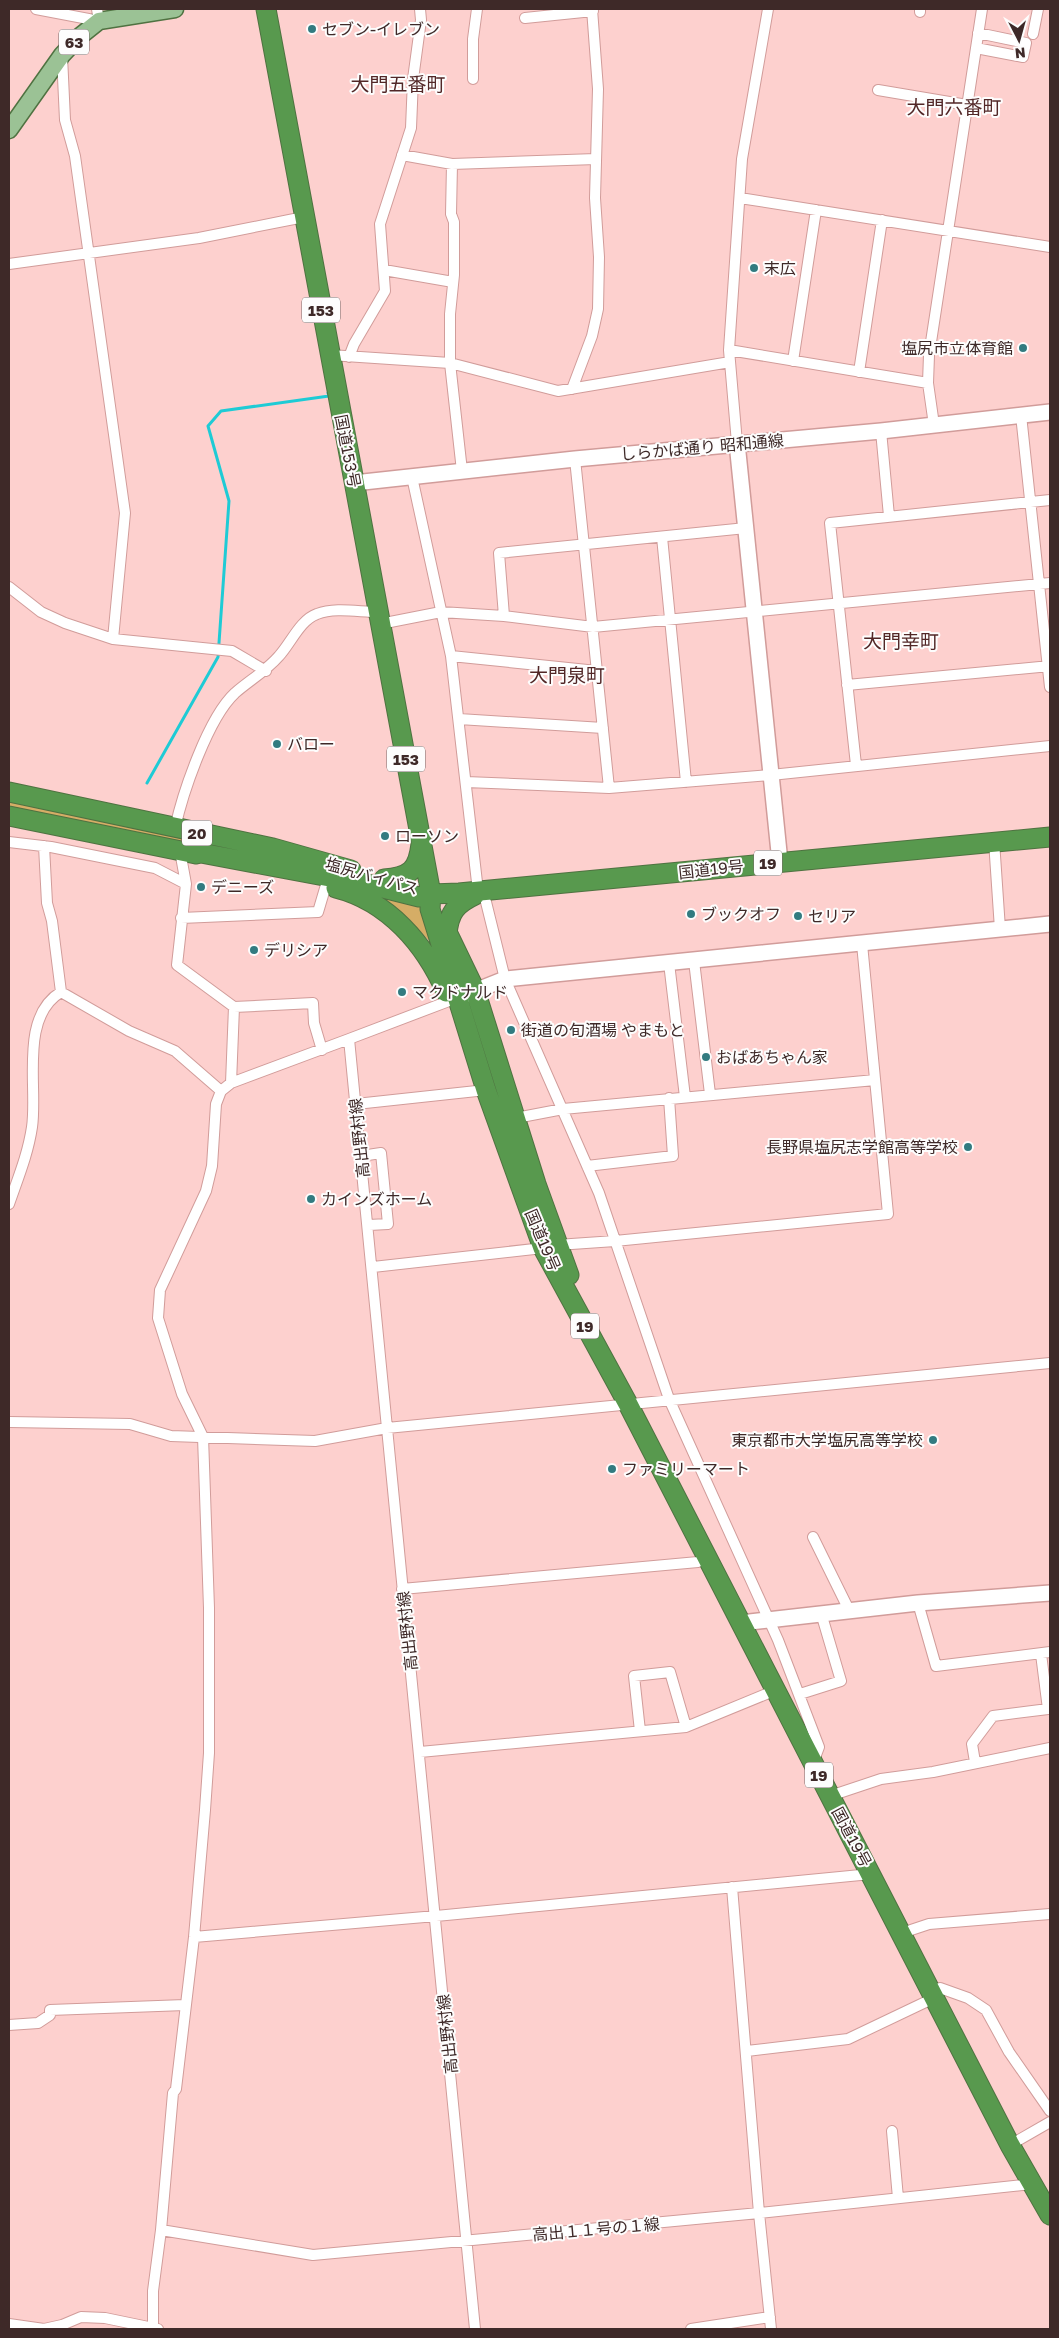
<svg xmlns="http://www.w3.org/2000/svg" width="1059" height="2338" font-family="'Golos Text','Noto Sans JP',sans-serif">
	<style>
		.green { fill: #d5ad66 }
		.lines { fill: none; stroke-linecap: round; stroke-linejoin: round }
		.stream { stroke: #1ecbd5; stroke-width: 3 }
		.street-casing { stroke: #d19c9a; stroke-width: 12 }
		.secondary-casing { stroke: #d19c9a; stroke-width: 18 }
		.primary-casing { stroke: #4f7241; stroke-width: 19 }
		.highway-casing { stroke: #4f7241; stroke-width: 21 }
		.street { stroke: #fff; stroke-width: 10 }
		.secondary { stroke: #fff; stroke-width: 15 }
		.primary { stroke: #9bc295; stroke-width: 16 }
		.highway { stroke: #58994e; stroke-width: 19 }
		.poi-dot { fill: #327b80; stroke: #fdfdfd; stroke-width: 2 }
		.labels { text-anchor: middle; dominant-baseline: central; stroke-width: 4; stroke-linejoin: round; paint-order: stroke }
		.shield { fill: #fdfdfd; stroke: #776968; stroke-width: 1 }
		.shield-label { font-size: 15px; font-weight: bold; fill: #3e2928 }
		.poi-label { font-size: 16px; fill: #3e2928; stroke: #fdfdfd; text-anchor: start }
		.street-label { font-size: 16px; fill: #3e2928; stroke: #fdfdfd }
		.quarter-label { font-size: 19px; fill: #522727; stroke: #fdfdfd }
	</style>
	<rect width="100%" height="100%" fill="#fdd0ce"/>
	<path class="green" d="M9 798 268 852 260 857 9 809Z
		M367 890 421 905 432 944 408 918Z"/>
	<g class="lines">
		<path class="stream" d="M147 783 218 657 229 501 208 426 221 411 329 396 328 393"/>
		<defs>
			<path id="street" d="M36 9 99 21 97 9
				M920 12V9
				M525 18 593 11
				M1033 34 1038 9
				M976 48 1023 57 1026 43 978 33
				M62 56 65 120 75 156 125 513 113 639
				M473 79V39L477 9
				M878 90 967 105
				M402 155 452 164 596 159
				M452 164 451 214 454 222V275L450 314V363L462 471
				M740 198 1050 247
				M9 264 199 238 304 217
				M384 270 453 282
				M729 350 928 383
				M330 355 450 363 558 391 730 362
				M349 357 354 344 385 291 380 224 411 128 413 79 421 20 420 9
				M793 361 816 210
				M859 372 882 220
				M572 389 592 336 598 309 599 257 595 198 598 89 592 9
				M1021 415 1050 687
				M934 425 928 383 929 355 982 9
				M881 431 889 516
				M737 443 729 350 742 159 768 9
				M575 459 609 788 771 775 1050 746
				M412 477 451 656 478 891
				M662 537 686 782
				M9 587 41 612 65 623 113 639 232 651 266 671
				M504 616 499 553 746 528
				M380 624 441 612 504 616 593 627 1050 583
				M451 656 597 671
				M847 685 1050 666
				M459 719 603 728
				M856 765 830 523 1050 500
				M466 782 609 788
				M175 828C183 792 208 718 235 693 250 680 266 671 279 656 291 643 300 620 317 614 335 607 359 612 378 612
				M994 841 1000 929
				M9 842 51 847 155 868 186 884
				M44 846 47 903 52 921 61 992 129 1031 175 1051 221 1091
				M180 851 186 884 177 965 234 1007 313 1003 314 1023 322 1050
				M486 902 505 979 599 1193 669 1399 778 1640 819 1747 816 1755 811 1759
				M181 918 318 912 326 885
				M694 961 710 1094
				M669 963 685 1097
				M449 1001 349 1039 475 2329
				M231 1083 234 1007
				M356 1104 486 1090
				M516 1118 563 1109 875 1080
				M361 1156 381 1153 388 1224 369 1225
				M587 1166 673 1156 669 1098
				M9 1204C18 1178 28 1154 32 1127 38 1087 19 1017 61 992
				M557 1245 615 1241 888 1214 862 944
				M373 1267 543 1248
				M9 1422 130 1424 171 1436 315 1441 387 1428 1050 1363
				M813 1537 849 1610
				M402 1589 698 1562 707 1558
				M918 1603 936 1666 1050 1652
				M800 1694 841 1681 821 1613
				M640 1731 634 1676 670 1672 686 1727
				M420 1752 686 1727 776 1690
				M975 1762 972 1744 993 1716 1048 1709 1041 1654
				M830 1796 881 1779 933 1772 1050 1748
				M732 1887 759 2213 771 2329
				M902 1933 929 1924 1050 1914
				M194 1937 436 1916 871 1874
				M931 1991 940 1988 968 1998 986 2010 1009 2052 1050 2111
				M9 2025 38 2023 50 2015V2010L185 2005
				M747 2051 848 2039 934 1998
				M892 2131 898 2198
				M1010 2145 1050 2122
				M161 2230 313 2255 759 2213 1032 2184
				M9 2324 44 2329 62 2325 81 2317 105 2318 158 2329
				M153 2329V2291L161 2230 173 2093 176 2089 194 1937 205 1810 209 1753V1608L203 1437 182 1394 158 1318 160 1290 206 1191 212 1166 216 1104 221 1091 231 1083 349 1039
				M691 2329 770 2317"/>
			<path id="secondary" d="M737 443 780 862
				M354 483 575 459 881 431 1050 412
				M465 995 505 979 1050 924
				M741 1623 918 1603 1050 1593"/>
			<path id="primary" d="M9 130 62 55 79 37 99 21 175 9"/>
			<path id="highway" d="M266 9 431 894 430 909 486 1090 543 1248 628 1404 1010 2145 1050 2215
				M9 792 273 848 351 870
				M9 816 196 854 201 853 367 884 419 897 431 894 459 893 1050 837
				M384 879C410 877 418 870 421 844
				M336 888C388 901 425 944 446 992
				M447 934C449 912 456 904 475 895
				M449 936 475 990 536 1184 569 1275"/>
		</defs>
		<use href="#street" class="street-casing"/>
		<use href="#secondary" class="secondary-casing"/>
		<use href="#primary" class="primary-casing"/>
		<use href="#highway" class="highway-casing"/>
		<use href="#street" class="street"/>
		<use href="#secondary" class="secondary"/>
		<use href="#primary" class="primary"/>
		<use href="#highway" class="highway"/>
	</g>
	<g class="poi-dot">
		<circle cx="312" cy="29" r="5"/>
		<circle cx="754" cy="268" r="5"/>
		<circle cx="1023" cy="348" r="5"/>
		<circle cx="277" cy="744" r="5"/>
		<circle cx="385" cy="836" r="5"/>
		<circle cx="201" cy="887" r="5"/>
		<circle cx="691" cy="914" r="5"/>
		<circle cx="798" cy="916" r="5"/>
		<circle cx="254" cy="950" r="5"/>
		<circle cx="402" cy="992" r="5"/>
		<circle cx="511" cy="1030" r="5"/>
		<circle cx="706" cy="1057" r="5"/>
		<circle cx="968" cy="1147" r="5"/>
		<circle cx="311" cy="1199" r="5"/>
		<circle cx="933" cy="1440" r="5"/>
		<circle cx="612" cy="1469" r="5"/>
	</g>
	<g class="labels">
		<g class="shield">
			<rect x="59" y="29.5" width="30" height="25" rx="4"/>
			<rect x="302" y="297.5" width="38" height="25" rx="4"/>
			<rect x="387" y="746.5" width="38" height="25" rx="4"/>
			<rect x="182" y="820.5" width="30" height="25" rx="4"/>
			<rect x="754" y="850.5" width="28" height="25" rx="4"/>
			<rect x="571" y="1313.5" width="28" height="25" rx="4"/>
			<rect x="805" y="1762.5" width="28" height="25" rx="4"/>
		</g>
		<g class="shield-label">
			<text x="74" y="42">63</text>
			<text x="321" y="310">153</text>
			<text x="406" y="759">153</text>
			<text x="197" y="833">20</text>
			<text x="768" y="863">19</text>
			<text x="585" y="1326">19</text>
			<text x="819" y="1775">19</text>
		</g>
		<g class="poi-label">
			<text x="322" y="29">セブン-イレブン</text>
			<text x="764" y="268">末広</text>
			<text x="1013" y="348" text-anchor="end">塩尻市立体育館</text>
			<text x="287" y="744">バロー</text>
			<text x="395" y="836">ローソン</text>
			<text x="211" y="887">デニーズ</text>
			<text x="701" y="914">ブックオフ</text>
			<text x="808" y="916">セリア</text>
			<text x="264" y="950">デリシア</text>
			<text x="412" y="992">マクドナルド</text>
			<text x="521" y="1030">街道の旬酒場 やまもと</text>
			<text x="716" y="1057">おばあちゃん家</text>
			<text x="958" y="1147" text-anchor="end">長野県塩尻志学館高等学校</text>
			<text x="321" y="1199">カインズホーム</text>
			<text x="923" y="1440" text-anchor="end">東京都市大学塩尻高等学校</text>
			<text x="622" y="1469">ファミリーマート</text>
		</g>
		<g class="street-label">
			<text transform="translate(702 447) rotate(-5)">しらかば通り 昭和通線</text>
			<text transform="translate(348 451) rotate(79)">国道153号</text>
			<text transform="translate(711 869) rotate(-6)">国道19号</text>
			<text transform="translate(372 876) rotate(16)">塩尻バイパス</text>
			<text transform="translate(359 1138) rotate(-96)">高出野村線</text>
			<text transform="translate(543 1240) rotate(67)">国道19号</text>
			<text transform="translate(407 1631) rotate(-96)">高出野村線</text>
			<text transform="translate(852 1837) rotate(62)">国道19号</text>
			<text transform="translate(447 2034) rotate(-96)">高出野村線</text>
			<text transform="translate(596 2229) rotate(-5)">高出１１号の１線</text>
		</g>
		<g class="quarter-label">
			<text x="398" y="83">大門五番町</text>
			<text x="954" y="106">大門六番町</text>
			<text x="901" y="640">大門幸町</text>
			<text x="567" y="674">大門泉町</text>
		</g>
	</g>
	<rect width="1059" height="2338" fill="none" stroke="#3e2928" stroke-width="20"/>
	<g transform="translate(1019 40) rotate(174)" stroke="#fdfdfd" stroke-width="4" paint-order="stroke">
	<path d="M0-4L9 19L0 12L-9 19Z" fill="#3e2928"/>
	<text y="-8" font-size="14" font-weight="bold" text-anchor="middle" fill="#3e2928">N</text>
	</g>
</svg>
